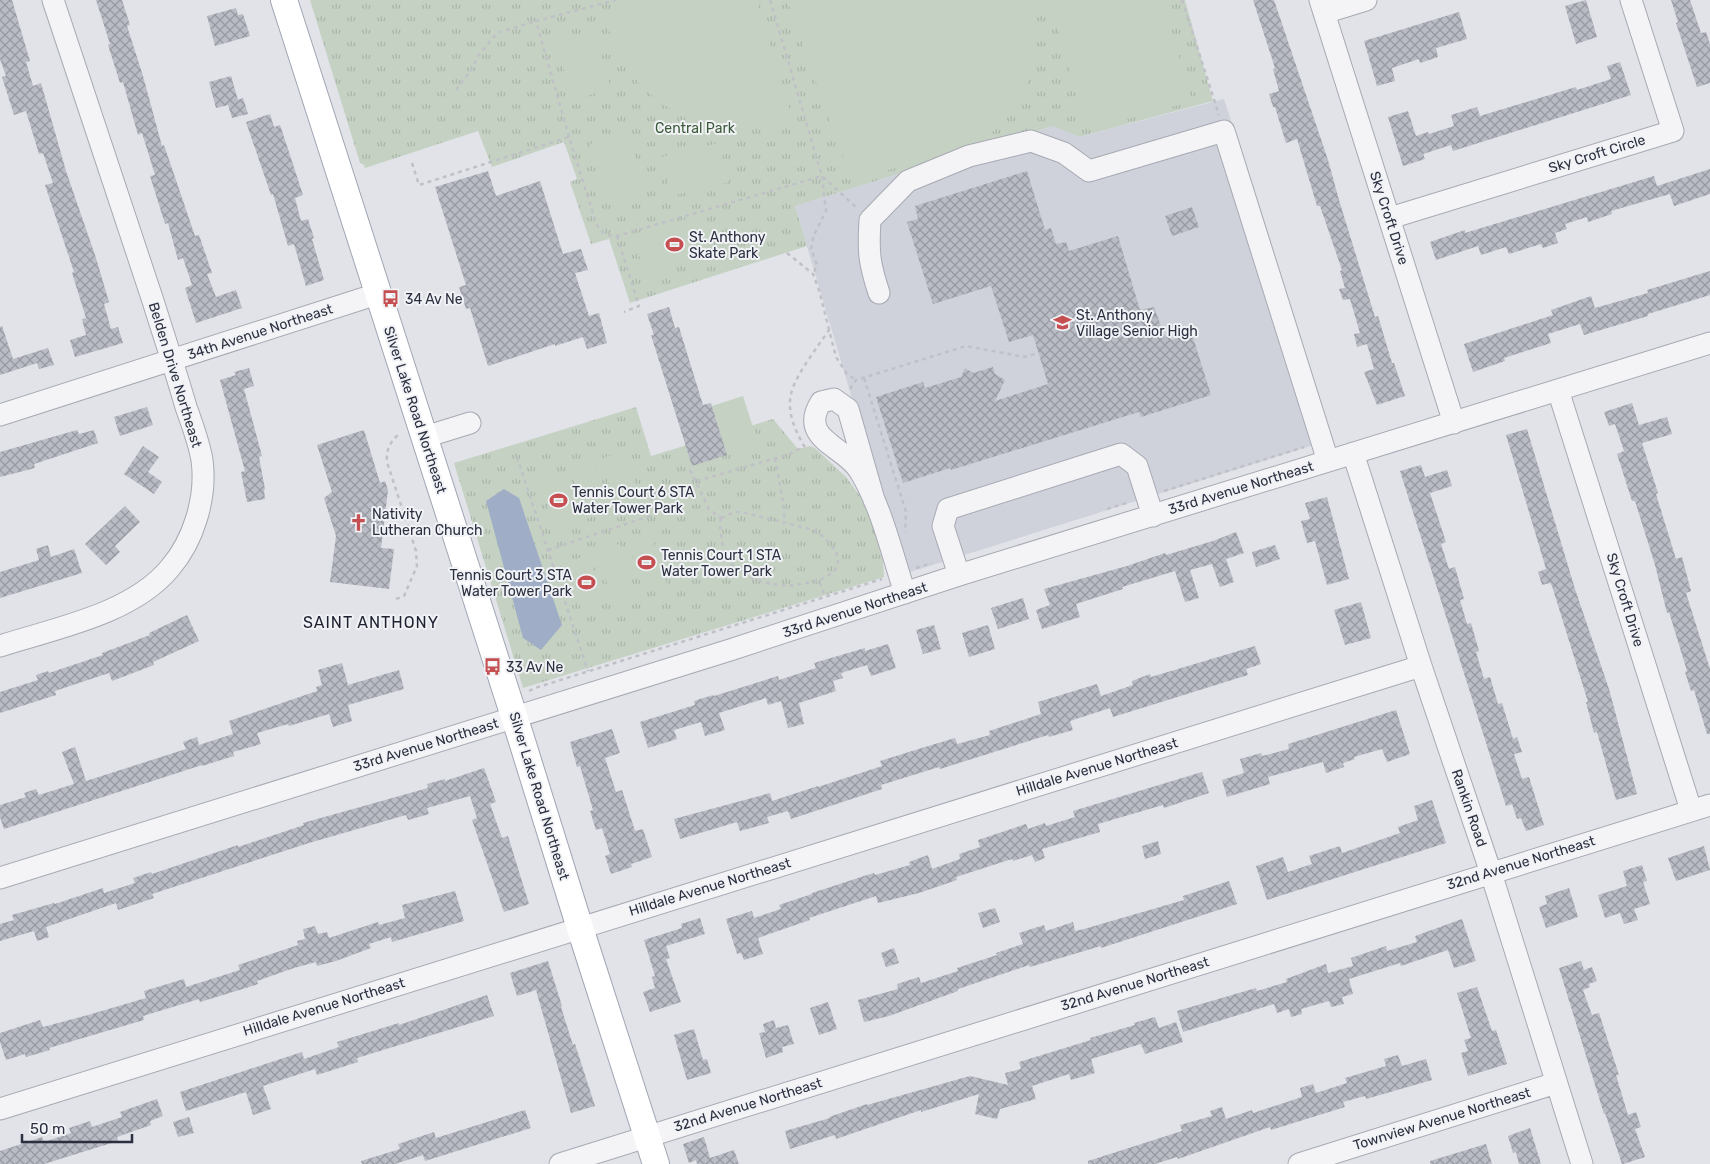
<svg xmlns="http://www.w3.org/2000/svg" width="1710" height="1164" font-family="Rubik,sans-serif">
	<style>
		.built { fill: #cfd2db }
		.grass { fill: url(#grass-tufts) }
		.pitch { fill: #c5d2c3 }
		.water { fill: #9fadc6 }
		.building { fill: url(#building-cross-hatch) }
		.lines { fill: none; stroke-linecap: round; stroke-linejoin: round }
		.minor-casing { stroke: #a7a9b3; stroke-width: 23 }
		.major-casing { stroke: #a1a6b4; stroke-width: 28 }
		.path { stroke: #c0c1c7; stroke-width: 2.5; stroke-dasharray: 4 4; stroke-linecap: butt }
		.minor { stroke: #f4f4f7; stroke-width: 21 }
		.major { stroke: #fff; stroke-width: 26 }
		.labels { text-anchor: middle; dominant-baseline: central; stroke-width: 4; stroke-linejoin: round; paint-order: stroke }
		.park-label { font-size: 14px; fill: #3b5a39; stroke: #f1f2f6 }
		.street-label { font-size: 14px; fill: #2b2f3f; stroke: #f1f2f6 }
		.poi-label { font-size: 14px; fill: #2b2f3f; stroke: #f1f2f6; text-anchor: start }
		.quarter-label { font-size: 16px; letter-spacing: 1px; fill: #1d2130; stroke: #f1f2f6 }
	</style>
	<defs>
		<pattern id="grass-tufts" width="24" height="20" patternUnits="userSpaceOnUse" patternTransform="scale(1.25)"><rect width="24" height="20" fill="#c5d2c3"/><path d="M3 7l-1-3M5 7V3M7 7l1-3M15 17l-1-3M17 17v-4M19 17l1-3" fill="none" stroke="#a9b5a9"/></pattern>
		<pattern id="building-cross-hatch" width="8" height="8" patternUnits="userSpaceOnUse" patternTransform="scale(1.25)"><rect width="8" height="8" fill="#b9bcc5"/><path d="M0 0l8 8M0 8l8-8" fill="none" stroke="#9799a1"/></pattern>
	</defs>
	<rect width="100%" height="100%" fill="#e1e3e9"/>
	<path class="built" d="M1224 99 1333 439 904 574 795 206 1053 126 1079 137Z"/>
	<path class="grass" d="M310 0H1185L1213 101 1079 137 1053 126 795 206 807 246 630 303 609 239 591 244 570 182 577 179 564 142 492 167 478 131 365 168 364 165 360 163Z
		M636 407 651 456 773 419 798 449 810 446 815 448 846 477 866 504 883 562 884 577 523 688 454 463Z"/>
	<path class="pitch" d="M649 0H757L767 38 792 117C728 138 661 123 624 63 614 48 609 31 604 14Z
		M787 0H1030L1034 13 1036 44 1031 75 1018 104 998 128 959 151 851 180Z
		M1050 0H1162L1192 101 1087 130Z
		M594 31 611 89 573 100 556 42Z
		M630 134 644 192 605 202 590 144Z
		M719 143 729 182 671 196 661 157Z
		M704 214 716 256 645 276 633 234Z
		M743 396 759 446 727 455 712 406Z
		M624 451 640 501 617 508 601 459Z
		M593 462 609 511 586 519 570 469Z
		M561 472 578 521 555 529 539 479Z
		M651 534 667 584 644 592 628 542Z
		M620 544 636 594 613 602 597 552Z
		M589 555 605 604 582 612 566 562Z"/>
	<path class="water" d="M504 489 519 498 562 625 541 650 523 638 486 501Z"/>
	<path class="building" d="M0 0H12L30 61 26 62 33 86 41 83 66 171 96 258 109 302 104 304 111 329 118 327 123 343 75 357 70 340 86 335 82 319 86 318 72 273 74 272 45 185 53 183 43 153 39 154 26 111 14 115 2 77 6 76 0 59Z
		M96 0H122L130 25 127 26 143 76 162 146 164 145 195 236 199 235 212 273 207 274 216 297 236 290 242 308 196 323 185 288 192 285 183 258 178 260 168 223 165 224 150 176 155 175 142 133 138 135 123 82 120 83 108 45 110 44Z
		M1253 0H1274L1328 160 1339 200 1375 317 1378 316 1392 363H1394L1405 396 1377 405 1364 372 1374 369 1367 344 1357 347 1354 334 1360 333 1350 299 1343 300 1339 289 1345 288 1340 271 1342 270 1320 206H1317L1297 139 1286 143 1275 107H1273L1269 94 1279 91 1273 69 1275 68Z
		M1586 0 1597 37 1576 44 1565 6Z
		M1671 0H1690L1701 33 1706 32 1710 44V83L1697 87 1676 23 1678 22Z
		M236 8 238 15 243 14 250 36 215 46 207 16Z
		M1459 12 1467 39 1436 48 1438 57 1420 63 1419 59 1392 68 1395 81 1377 86 1364 41Z
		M1620 62 1631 95 1453 151 1451 145 1423 154 1425 159 1403 166 1388 117 1408 111 1416 136 1428 132 1429 134 1454 126 1451 115 1477 107 1480 116 1576 87 1577 90 1611 79 1607 66Z
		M231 76 238 100 243 98 248 114 232 118 228 105 216 108 209 82Z
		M270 114 274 127 280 125 290 155 303 195 295 198 301 221 308 219 314 238 312 239 324 280 306 286 294 244 288 246 273 194 271 195 246 122Z
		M1710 169V194L1674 206 1670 194 1611 211 1612 214 1588 222 1587 217 1565 224 1567 229 1555 233 1558 243 1543 248 1541 244 1509 254 1506 247 1481 255 1478 246 1436 260 1430 242 1465 230V233L1654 176 1657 186Z
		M488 171 496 196 540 181 563 254 581 249 588 270 575 273 589 316 599 313 607 343 587 349 583 337 555 346V344L488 366 470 308 466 309 459 287 466 285 435 187Z
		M1027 171 1045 230 1051 228 1056 244 1066 242 1069 251 1118 236 1140 310 1154 307 1165 337 1169 336 1171 340 1192 334 1211 395 1141 417 1139 412 951 470 950 468 903 483 876 397 923 382 925 388 961 377 965 368 973 373 993 367 995 374 1005 380 995 401 1048 384 1033 335 1009 342 991 286 933 304 907 222 918 219 915 206Z
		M1192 207 1199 227 1172 236 1165 216Z
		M1710 271V295L1648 314V316L1584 335 1580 324 1548 334 1551 343 1504 358 1505 361 1473 372 1464 344 1553 315 1551 310 1591 296 1595 308 1648 293 1647 290Z
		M669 307 675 328 679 327 703 405 711 403 727 455 692 466 651 335H654L647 314Z
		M2 326 13 359 48 348 54 365 39 369 37 363 0 375V327Z
		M249 368 254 386 244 389 262 456 259 457 265 489 264 490 265 499 247 502 241 472 245 471 220 380 236 375 234 372Z
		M1632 403 1639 425 1667 417 1672 434 1642 443 1658 493 1656 494 1676 559 1682 557 1691 591 1686 593 1710 669V734H1707L1694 690 1691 691 1685 672 1687 671 1669 612 1667 613 1655 565 1635 501H1632L1617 454 1624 451 1615 424 1609 426 1604 412Z
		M147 407 153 425 120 436 114 417Z
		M1527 429 1575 589 1609 689 1637 794 1616 800 1597 732 1594 733 1586 702H1588L1552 586 1550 583 1542 585 1538 572 1546 569 1506 435Z
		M77 430 79 434 94 430 98 443 34 464 35 468 0 477V452Z
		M364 430 380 483 385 481 388 490 381 548 394 549 389 589 330 582 336 536 324 498 332 492 317 445Z
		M143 446 159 457 148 472 162 482 154 494 124 474Z
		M1421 465 1425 477 1447 470 1452 486 1430 493 1446 542 1441 544 1449 569 1455 567 1464 599 1460 600 1467 624 1471 623 1479 651 1476 652 1484 679 1490 677 1498 704 1502 703 1513 739 1517 737 1522 752 1514 754 1522 779 1529 777 1544 825 1526 831 1521 818 1517 819 1512 804 1506 806 1400 471Z
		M1327 497 1349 579 1327 585 1315 541 1307 543 1301 521 1310 519 1305 503Z
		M125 506 140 522 115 546 120 552 106 565 85 544Z
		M1236 532 1244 553 1226 559 1234 582 1220 587 1212 564 1190 570 1199 598 1185 602 1175 571 1122 587 1123 589 1076 604 1080 617 1042 629 1036 610 1050 605 1044 589 1127 566 1165 553 1166 555 1213 541Z
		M48 545 51 557 74 549 82 573 0 598V572L39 560 36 549Z
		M1275 545 1280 559 1256 567 1252 552Z
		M1023 598 1029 619 998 629 991 608Z
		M1361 602 1371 638 1345 645 1334 610Z
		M187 615 199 641 153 662 154 665 112 681 109 673 55 691 56 695 0 713V692L38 680 36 675 48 671 49 673 103 655 102 653 150 635 149 633Z
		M934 625 941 649 923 654 916 630Z
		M988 625 995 649 969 657 962 633Z
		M888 644 896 668 871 676 867 665 841 673 843 678 833 681 836 691 799 703 804 724 788 728 781 701 768 705 766 698 719 713 725 730 705 736 701 722 674 730 677 739 648 748 640 722 695 705 694 701 713 695 714 696 778 676 779 680 816 668 814 663 865 648V651Z
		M1255 646 1261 664 1246 669 1248 675 1113 717 1110 708 1070 721 1073 730 1049 737 1048 735 940 769 939 767 881 785 882 789 791 819 788 811 767 817 769 823 740 831 737 822 680 839 674 819 770 793 772 801 818 786V787L882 766 880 761 925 747 955 738 957 744 990 735 989 731 1041 714 1038 702 1097 684 1101 696 1133 685 1132 681 1150 674 1151 677Z
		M342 663 348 685 399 670 404 689 348 705 352 721 333 727 329 714 289 726 288 724 257 733 261 744 233 752 234 756 202 766V765L4 829 0 817V805L26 797 24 793 36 789 39 795 74 784 62 752 75 747 86 781 186 749 183 742 197 737 199 745 233 734 229 721 317 691 316 687 322 685 318 670Z
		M1396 710 1410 754 1387 762 1382 749 1354 757 1355 759 1343 763 1344 767 1326 773 1323 762 1268 777 1270 784 1227 797 1222 780 1244 773 1240 759 1261 753 1262 756 1289 749 1288 744Z
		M612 729 620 753 605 758 616 792 622 790 635 831 643 829 652 857 631 864 632 867 611 874 605 856 610 854 602 828 596 830 590 811 593 810 580 766 577 767 570 742Z
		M484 768 496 802 490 804 502 838 508 836 529 904 504 912 472 820 477 818 470 796 427 808 429 814 408 820 406 815 309 843 152 894 154 898 118 910 116 903 46 927 49 937 37 941 34 931 0 941V924L14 920 12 915 54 903 55 904 103 888 104 893 135 883 133 878 151 872 152 874 238 845V847L304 825 303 823 428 788 427 784 445 779V781Z
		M1202 772 1209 793 1164 808 1163 805 1098 824 1100 832 1042 849 1045 858 1035 862 1032 855 1013 861 1012 859 956 877 957 880 919 893 878 903 876 896 809 918 810 920 758 938 763 954 744 960 741 953 737 954 726 919 752 911 754 918 781 909 779 905 812 894V893L864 876 874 873 875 875 910 865 909 862 928 855 932 869 960 859 959 854 980 847 978 840 1026 824 1028 829 1045 823 1046 826 1075 817 1073 811Z
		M1432 800 1446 843 1267 900 1256 866 1283 857 1288 872 1312 864 1309 856 1340 846 1342 853 1400 833 1398 827 1418 820 1414 806Z
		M1158 841 1161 854 1145 859 1142 846Z
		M1704 846 1710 870 1676 881 1668 858Z
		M1642 865 1647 881 1643 882 1650 904 1634 909 1638 920 1624 924 1620 913 1605 918 1598 895 1627 886 1623 871Z
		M1229 881 1237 904 1101 948V946L1030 967 1029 965 958 989V991L889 1016 864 1022 858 1000 898 989 897 984 919 977 921 983 958 971 957 968 997 955 996 953 1023 944 1019 933 1044 925 1046 931 1073 922 1075 931 1084 929 1184 900 1183 896Z
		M1569 888 1578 917 1546 928 1539 907 1547 904 1545 896Z
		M455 891 464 921 392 942 391 937 369 944 371 948 336 961 317 966 316 962 294 968 257 981 258 984 246 988 200 1002 199 999 143 1016 144 1020 49 1048 50 1050 26 1057 25 1054 6 1060 0 1042V1033L40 1020 43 1027 88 1015 146 998 144 991 184 979 186 987 240 970 238 965 298 945 297 941 305 939 303 929 315 926 318 934 327 932 329 938 378 922 379 925 405 918 402 905Z
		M995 908 1000 922 983 928 978 913Z
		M700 918 705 934 666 946 670 958 666 959 681 1002 650 1012 643 992 655 988 652 977 655 976 644 940 682 928 681 924Z
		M1462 919 1476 961 1454 968 1448 950 1401 966 1400 963 1349 979 1353 994 1342 997 1344 1004 1331 1007 1329 1001 1301 1009 1302 1014 1291 1017 1289 1009 1277 1013 1274 1004 1183 1032 1177 1011 1256 988 1257 991 1287 982 1286 979 1326 964 1328 973 1353 966 1351 958 1386 946 1387 951 1417 942 1415 936Z
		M894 948 899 963 886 967 881 953Z
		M548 961 562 1006 561 1007 573 1045 575 1044 595 1106 571 1113 536 990 517 996 510 973Z
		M1581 961 1584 970 1592 967 1597 981 1589 984 1590 987 1583 990 1592 1015 1599 1013 1619 1075H1616L1628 1115 1636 1112 1641 1127 1635 1129 1645 1157 1623 1164H1622L1605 1113 1604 1114 1559 968Z
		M1477 987 1492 1031 1496 1030 1507 1064 1468 1076 1461 1053 1468 1051 1464 1040 1471 1038 1457 993Z
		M487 995 494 1016 357 1058 358 1062 317 1075 315 1069 263 1086 271 1109 253 1115 246 1092 186 1111 180 1092 302 1052 304 1059 339 1047 337 1042 399 1023V1025Z
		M828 1002 837 1029 819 1035 810 1008Z
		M1155 1017 1159 1028 1176 1022 1183 1042 1145 1054 1141 1044 1091 1059 1095 1073 1071 1080 1069 1074 1032 1086 1036 1099 1000 1109 997 1119 975 1114 979 1094 921 1112V1110L836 1139 835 1135 790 1149 785 1131 830 1118 829 1117 867 1104V1105L970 1076 1008 1085 1005 1073 1021 1069 1019 1062 1091 1040 1090 1038 1135 1025 1134 1023Z
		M774 1020 776 1028 788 1025 794 1044 782 1047 783 1052 766 1058 759 1033 765 1032 763 1024Z
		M694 1029 703 1060 707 1059 711 1073 687 1080 674 1035Z
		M1398 1055 1402 1066 1426 1059 1432 1080 1366 1099 1365 1096 1343 1102 1345 1107 1271 1130 1270 1127 1178 1159 1177 1157 1155 1164H1088V1161L1182 1131 1180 1125 1212 1116 1210 1111 1222 1107 1226 1119 1252 1110 1253 1113 1302 1097 1300 1088 1313 1084 1316 1093 1347 1083 1345 1078 1386 1066 1384 1059Z
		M157 1099 163 1116 150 1121 151 1125 117 1137 118 1141 44 1164H0V1151L42 1137 44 1142 71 1133 69 1128 90 1121 92 1127 122 1117 120 1112Z
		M525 1110 531 1128 425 1161 423 1155 395 1164H362L361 1161 400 1149 398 1144 434 1132 436 1138Z
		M189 1117 194 1133 178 1137 173 1122Z
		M1530 1128 1541 1164H1519L1516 1152 1513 1153 1508 1136Z
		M704 1137 710 1158 734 1150 739 1164H697L696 1160 689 1163 683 1144Z
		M1486 1144 1492 1164H1430V1161Z"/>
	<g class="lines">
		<defs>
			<path id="minor" d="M1320 0 1454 423
				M1324 13 1366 0
				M1390 218 1673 131 1631 0
				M879 293C869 263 868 251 870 220L908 181 969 156 1031 141 1064 153 1089 171 1224 131 1328 461
				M1558 390 1691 810
				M0 415 377 294
				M425 437 470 423
				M1353 453 1421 666 1491 873 1582 1164
				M874 500 848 409 834 399 821 402C798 439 844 446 859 470 881 505 892 554 905 593
				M959 575 943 526 948 509 1121 454 1137 466 1153 516
				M0 646C56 628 132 614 170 568 194 540 207 497 202 460 199 442 192 424 186 407 176 372 164 336 153 301 120 201 86 101 53 0
				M0 878 730 650 959 575 1710 343
				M0 1109 1421 666
				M560 1164 1710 805
				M1299 1164 1556 1083"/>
			<path id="major" d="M284 0 521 738 580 928 656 1164"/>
		</defs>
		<use href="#minor" class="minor-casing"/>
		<use href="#major" class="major-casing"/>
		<path class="path" d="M770 0 822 176 826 211 814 235 811 249 817 265 813 274
			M1182 0 1219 115
			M456 90 472 69 478 56 497 33 536 21
			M569 137 536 21 616 0
			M412 163 419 185 569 137 596 223C601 233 606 236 617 236L822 176 857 208
			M617 236 639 306 624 312
			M787 253 813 274 819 290 836 357 847 374 856 380
			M864 378 906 512 905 532
			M850 389 856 380 966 346 1024 357 1035 354
			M805 445 804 446C795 430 787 413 791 394 795 376 818 346 829 330
			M517 457 588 671
			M775 458 784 507V522
			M690 470 709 509 721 518
			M697 481 790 454 804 446
			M1164 491 1304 447
			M1107 509 1130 502
			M721 518 735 512H742L814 530C835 544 853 567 819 580L825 597
			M721 518C719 526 721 533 722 541 723 548 724 555 728 560 738 574 763 584 780 585 793 587 806 583 819 580
			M548 550 656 514 651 499 652 496 658 492
			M916 568 932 563
			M396 599 404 596 417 566 416 551 387 462C386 449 390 442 400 433
			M529 691 535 688 882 579"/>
		<use href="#minor" class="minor"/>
		<use href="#major" class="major"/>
	</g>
	<defs>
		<symbol id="stadium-bare" viewBox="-9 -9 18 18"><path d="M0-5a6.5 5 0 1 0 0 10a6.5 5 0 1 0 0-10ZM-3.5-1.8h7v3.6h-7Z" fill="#c54f51" stroke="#f1f2f6" stroke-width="2.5" paint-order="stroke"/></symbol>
		<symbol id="bus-bare" viewBox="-9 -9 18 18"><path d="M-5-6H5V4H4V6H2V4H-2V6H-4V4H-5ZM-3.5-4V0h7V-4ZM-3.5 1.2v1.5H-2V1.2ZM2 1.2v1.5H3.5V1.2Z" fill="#c54f51" stroke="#f1f2f6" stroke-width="2.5" paint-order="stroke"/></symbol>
		<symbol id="school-bare" viewBox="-9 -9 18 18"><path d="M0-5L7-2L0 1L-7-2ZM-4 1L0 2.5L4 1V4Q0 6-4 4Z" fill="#c54f51" stroke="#f1f2f6" stroke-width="2.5" paint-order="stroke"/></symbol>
		<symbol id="church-bare" viewBox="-9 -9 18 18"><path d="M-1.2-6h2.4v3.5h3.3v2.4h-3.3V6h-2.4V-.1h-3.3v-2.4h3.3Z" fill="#c54f51" stroke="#f1f2f6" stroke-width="2.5" paint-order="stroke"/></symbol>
	</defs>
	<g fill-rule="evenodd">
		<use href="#stadium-bare" x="662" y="232" width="25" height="25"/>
		<use href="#bus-bare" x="378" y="286" width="25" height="25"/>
		<use href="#school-bare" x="1050" y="310" width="25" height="25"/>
		<use href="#stadium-bare" x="546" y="488" width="25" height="25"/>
		<use href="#church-bare" x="346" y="510" width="25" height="25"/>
		<use href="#stadium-bare" x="634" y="550" width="25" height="25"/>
		<use href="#stadium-bare" x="574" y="570" width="25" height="25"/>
		<use href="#bus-bare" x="480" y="654" width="25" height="25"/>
	</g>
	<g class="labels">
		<g class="park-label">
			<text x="695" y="128">Central Park</text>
		</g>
		<g class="street-label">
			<text transform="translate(1597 154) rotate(-17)">Sky Croft Circle</text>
			<text transform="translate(1389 218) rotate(72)">Sky Croft Drive</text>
			<text transform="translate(260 332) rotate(-18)">34th Avenue Northeast</text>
			<text transform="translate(175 375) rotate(73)">Belden Drive Northeast</text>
			<text transform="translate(415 410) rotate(72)">Silver Lake Road Northeast</text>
			<text transform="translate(1241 488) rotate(-17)">33rd Avenue Northeast</text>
			<text transform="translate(1625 600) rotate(73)">Sky Croft Drive</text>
			<text transform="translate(855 610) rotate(-18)">33rd Avenue Northeast</text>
			<text transform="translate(426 745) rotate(-17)">33rd Avenue Northeast</text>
			<text transform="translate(1097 767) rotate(-17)">Hilldale Avenue Northeast</text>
			<text transform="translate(539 796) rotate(73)">Silver Lake Road Northeast</text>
			<text transform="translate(1469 808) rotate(71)">Rankin Road</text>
			<text transform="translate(1521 863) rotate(-17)">32nd Avenue Northeast</text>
			<text transform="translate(710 887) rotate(-17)">Hilldale Avenue Northeast</text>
			<text transform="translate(1135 984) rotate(-17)">32nd Avenue Northeast</text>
			<text transform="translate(324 1007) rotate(-17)">Hilldale Avenue Northeast</text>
			<text transform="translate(748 1105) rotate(-17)">32nd Avenue Northeast</text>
			<text transform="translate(1442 1119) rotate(-17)">Townview Avenue Northeast</text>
		</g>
		<g class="poi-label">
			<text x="689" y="237">St. Anthony<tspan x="689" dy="16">Skate Park</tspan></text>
			<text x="405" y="299">34 Av Ne</text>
			<text x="1076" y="315">St. Anthony<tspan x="1076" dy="16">Village Senior High</tspan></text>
			<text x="572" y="492">Tennis Court 6 STA<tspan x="572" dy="16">Water Tower Park</tspan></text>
			<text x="372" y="514">Nativity<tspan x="372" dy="16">Lutheran Church</tspan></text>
			<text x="661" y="555">Tennis Court 1 STA<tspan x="661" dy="16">Water Tower Park</tspan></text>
			<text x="572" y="575" text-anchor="end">Tennis Court 3 STA<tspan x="572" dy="16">Water Tower Park</tspan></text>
			<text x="506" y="667">33 Av Ne</text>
		</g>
		<g class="quarter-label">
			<text x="371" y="622">SAINT ANTHONY</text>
		</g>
	</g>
	<path d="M22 1134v8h110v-8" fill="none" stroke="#2b2f3f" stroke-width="2.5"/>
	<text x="30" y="1134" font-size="15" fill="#2b2f3f" stroke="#f1f2f6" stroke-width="4" paint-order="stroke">50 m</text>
</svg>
